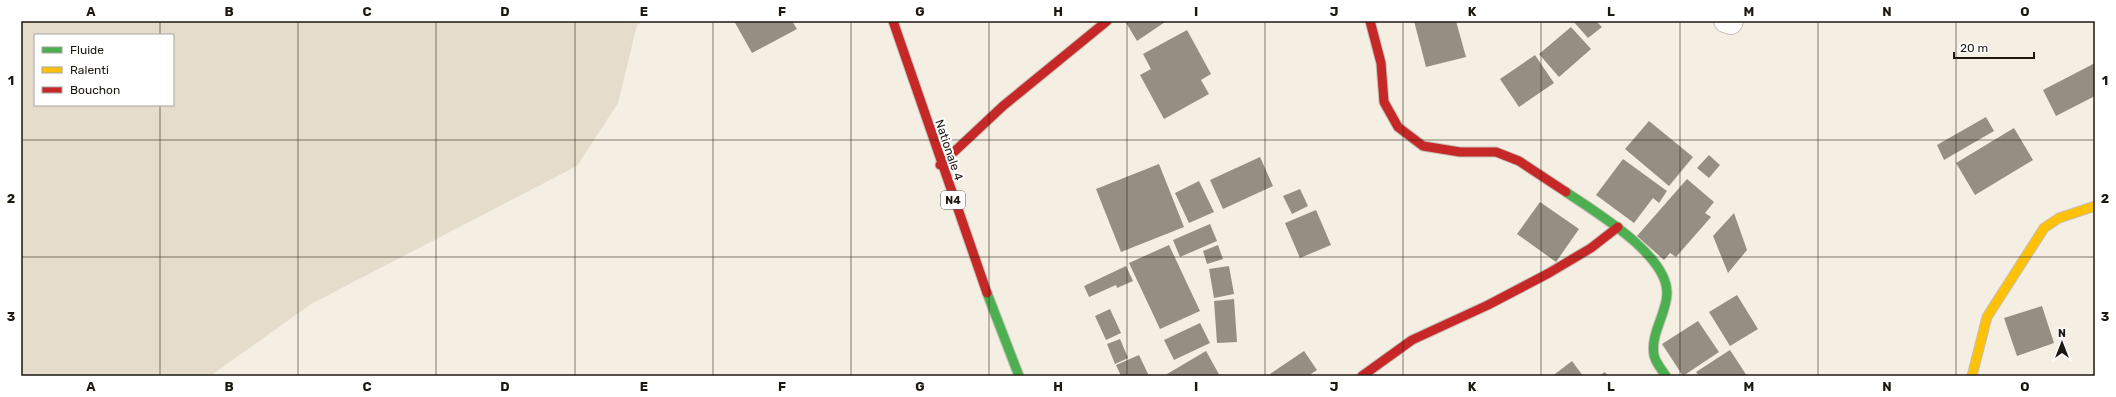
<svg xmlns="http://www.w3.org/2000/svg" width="2116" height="397" font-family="Rubik,sans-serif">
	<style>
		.green { fill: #e6dccb; fill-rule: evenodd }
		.building { fill: #958f83 }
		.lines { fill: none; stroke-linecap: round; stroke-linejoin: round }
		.street-casing { stroke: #c5c0b6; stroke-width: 24 }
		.fast-casing { stroke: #c5c0b6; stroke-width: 11 }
		.slow-casing { stroke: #c5c0b6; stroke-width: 11 }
		.jam-casing { stroke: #c5c0b6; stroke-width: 11 }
		.street { stroke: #fefcfb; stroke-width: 22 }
		.fast { stroke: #4caf50; stroke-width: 9 }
		.slow { stroke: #ffc107; stroke-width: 9 }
		.jam { stroke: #c62828; stroke-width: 9 }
		.grid { fill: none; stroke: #1d1911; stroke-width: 1; stroke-opacity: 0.55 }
		.labels { text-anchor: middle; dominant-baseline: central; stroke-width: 4; stroke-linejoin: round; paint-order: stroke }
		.shield { fill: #fff; stroke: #615e58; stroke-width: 1 }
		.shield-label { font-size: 11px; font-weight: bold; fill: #1d1911 }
		.street-label { font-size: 12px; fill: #1d1911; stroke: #fff }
		.neatline { fill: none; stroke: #1d1911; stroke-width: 1.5 }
		.grid-label { font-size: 13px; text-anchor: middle; font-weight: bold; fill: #1d1911 }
	</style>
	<rect width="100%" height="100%" fill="#f5eee2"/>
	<path class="green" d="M21 21H643L637 25 618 103 577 166 311 304 210 376H21ZM35 35H173V105H35Z"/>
	<path class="building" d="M734 21H792L797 29 752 53Z
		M1125 21H1164L1165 22 1137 41Z
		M1414 21H1456L1466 57 1426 67Z
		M1573 21H1596L1602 27 1588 38Z
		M1571 27 1591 49 1559 77 1539 54Z
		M1187 30 1211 74 1201 80 1209 94 1164 119 1140 75 1151 69 1143 54Z
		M1535 55 1554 83 1519 107 1500 79Z
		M2095 63V96L2056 116 2043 90Z
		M1986 117 1994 131 1944 160 1937 145Z
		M1649 121 1693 157 1669 186 1625 149Z
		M2014 128 2033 160 1975 195 1956 163Z
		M1709 155 1720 165 1709 178 1697 168Z
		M1260 157 1273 186 1223 209 1210 180Z
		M1623 159 1667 191 1659 203 1653 198 1634 223 1596 195Z
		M1159 164 1184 227 1121 252 1096 189Z
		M1687 179 1714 202 1705 213 1711 217 1676 257 1670 253 1664 260 1637 236Z
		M1199 181 1214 212 1189 223 1175 193Z
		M1300 189 1308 206 1292 214 1283 196Z
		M1540 202 1579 229 1556 262 1517 234Z
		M1316 210 1331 245 1300 258 1285 223Z
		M1734 213 1747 250 1728 273 1713 236Z
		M1210 224 1217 241 1180 257 1173 240Z
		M1169 245 1200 311 1160 329 1129 263Z
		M1218 245 1223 259 1207 264 1203 251Z
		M1126 266 1133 281 1117 288 1116 285 1089 297 1084 286Z
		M1229 266 1234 294 1214 298 1209 269Z
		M1737 295 1758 329 1730 346 1709 312Z
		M1234 299 1237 342 1217 343 1214 301Z
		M2042 306 2054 343 2017 356 2004 318Z
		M1110 309 1121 333 1106 340 1095 316Z
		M1698 321 1719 352 1683 376 1662 344Z
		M1200 323 1210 343 1174 360 1164 340Z
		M1120 339 1128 358 1115 364 1107 344Z
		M1730 350 1747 376H1699L1696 372Z
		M1206 351 1220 376H1168L1167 374Z
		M1304 351 1317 370 1308 376H1271L1270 374Z
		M1139 355 1149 376H1121L1116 365Z
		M1572 361 1583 376H1556L1555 374Z
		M1605 372 1608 376H1599Z"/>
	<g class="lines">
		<defs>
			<path id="street" d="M1725 21 1731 23 1732 21"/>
			<path id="fast" d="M1566 192C1595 212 1667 254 1667 293 1667 313 1650 334 1654 355 1655 362 1662 370 1666 376
				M987 293 1019 376"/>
			<path id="slow" d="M1972 376 1987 317 2044 228 2059 218 2095 206"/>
			<path id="jam" d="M893 21 987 293
				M1370 21 1381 63 1384 102 1398 127 1423 146 1460 152H1496L1519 161 1566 192
				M940 165 1003 106 1107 21
				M1362 376 1412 340 1488 305 1549 273 1591 248 1618 227"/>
		</defs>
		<use href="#street" class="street-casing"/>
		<use href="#fast" class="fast-casing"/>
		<use href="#slow" class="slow-casing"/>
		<use href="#jam" class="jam-casing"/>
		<use href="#street" class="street"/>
		<use href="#fast" class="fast"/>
		<use href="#slow" class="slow"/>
		<use href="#jam" class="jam"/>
	</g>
	<path class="grid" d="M160 21V35M298 21V376M436 21V376M575 21V376M713 21V376M851 21V376M989 21V376M1127 21V376M1265 21V376M1403 21V376M1541 21V376M1680 21V376M1818 21V376M1956 21V376M160 105V376M21 140H2095M21 257H2095"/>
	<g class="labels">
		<rect class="shield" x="941" y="191" width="24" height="18" rx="3"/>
		<g class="shield-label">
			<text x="953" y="200">N4</text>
		</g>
		<g class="street-label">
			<text transform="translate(949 150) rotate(71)">Nationale 4</text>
		</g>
	</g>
	<rect width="2116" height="397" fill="none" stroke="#ffffff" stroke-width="44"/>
	<rect x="34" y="34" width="140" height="72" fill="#ffffff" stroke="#a5a3a0"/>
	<rect x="42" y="47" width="20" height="6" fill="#4caf50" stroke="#a5a3a0"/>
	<text x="70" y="54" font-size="12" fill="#1d1911">Fluide</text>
	<rect x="42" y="67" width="20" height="6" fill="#ffc107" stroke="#a5a3a0"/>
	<text x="70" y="74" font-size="12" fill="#1d1911">Ralenti</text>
	<rect x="42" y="87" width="20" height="6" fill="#c62828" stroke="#a5a3a0"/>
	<text x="70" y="94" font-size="12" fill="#1d1911">Bouchon</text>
	<g transform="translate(2062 343)" stroke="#ffffff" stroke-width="3" paint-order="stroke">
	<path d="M0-3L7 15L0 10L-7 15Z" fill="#1d1911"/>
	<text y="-6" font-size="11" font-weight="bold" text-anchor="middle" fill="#1d1911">N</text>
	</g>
	<path d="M1954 52v6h80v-6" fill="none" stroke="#1d1911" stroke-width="2"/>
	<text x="1960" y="52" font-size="12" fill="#1d1911" stroke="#ffffff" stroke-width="3" paint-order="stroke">20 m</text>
	<rect x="22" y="22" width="2072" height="353" class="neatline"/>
	<g class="grid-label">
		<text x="91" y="16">A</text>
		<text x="229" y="16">B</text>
		<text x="367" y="16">C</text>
		<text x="505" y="16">D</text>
		<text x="644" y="16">E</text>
		<text x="782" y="16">F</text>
		<text x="920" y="16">G</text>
		<text x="1058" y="16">H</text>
		<text x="1196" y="16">I</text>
		<text x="1334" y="16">J</text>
		<text x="1472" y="16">K</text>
		<text x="1611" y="16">L</text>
		<text x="1749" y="16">M</text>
		<text x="1887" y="16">N</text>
		<text x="2025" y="16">O</text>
		<text x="11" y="85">1</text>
		<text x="2105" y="85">1</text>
		<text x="11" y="203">2</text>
		<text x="2105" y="203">2</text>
		<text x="11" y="321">3</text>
		<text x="2105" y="321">3</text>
		<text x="91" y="391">A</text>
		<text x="229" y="391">B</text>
		<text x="367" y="391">C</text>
		<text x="505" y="391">D</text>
		<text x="644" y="391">E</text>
		<text x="782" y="391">F</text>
		<text x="920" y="391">G</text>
		<text x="1058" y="391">H</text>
		<text x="1196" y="391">I</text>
		<text x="1334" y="391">J</text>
		<text x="1472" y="391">K</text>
		<text x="1611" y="391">L</text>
		<text x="1749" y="391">M</text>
		<text x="1887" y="391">N</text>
		<text x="2025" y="391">O</text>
	</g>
</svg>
